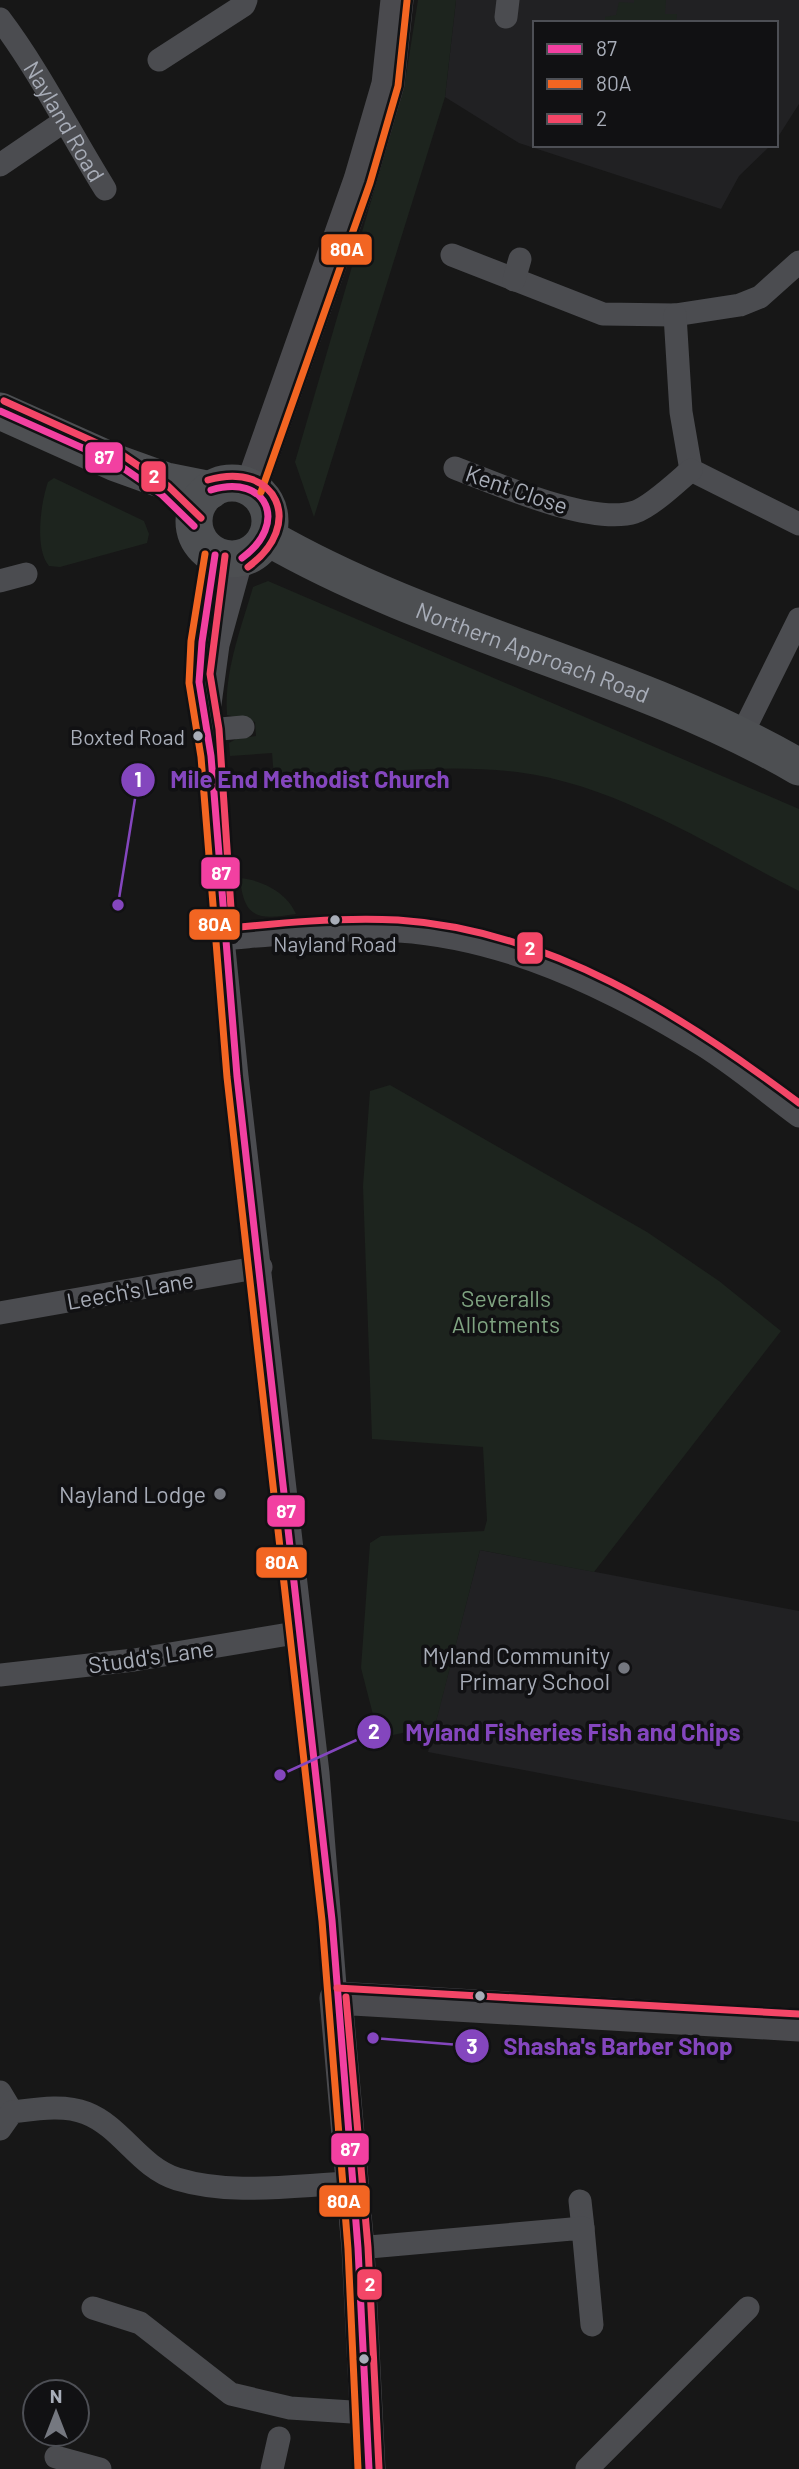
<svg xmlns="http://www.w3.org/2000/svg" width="799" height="2469" font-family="Barlow,sans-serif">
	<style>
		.built { fill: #212123 }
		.green { fill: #1d241e }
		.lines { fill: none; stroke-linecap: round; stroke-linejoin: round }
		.street { stroke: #4b4c50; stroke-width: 23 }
		.secondary { stroke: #4a4a4e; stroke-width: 33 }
		.primary { stroke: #4d4f52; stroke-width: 37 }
		.bus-1-casing { stroke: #111113; stroke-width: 12 }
		.bus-2-casing { stroke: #111113; stroke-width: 12 }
		.bus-3-casing { stroke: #111113; stroke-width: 12 }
		.bus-1 { stroke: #f240a1; stroke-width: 7 }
		.bus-2 { stroke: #f26522; stroke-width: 7 }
		.bus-3 { stroke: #f34667; stroke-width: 7 }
		.bus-dot { fill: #a8adb8; stroke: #111113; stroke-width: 2.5 }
		.poi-dot { fill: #757880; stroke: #111113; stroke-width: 2.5 }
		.labels { text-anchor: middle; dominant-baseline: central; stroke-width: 7; stroke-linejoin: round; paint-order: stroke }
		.bus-label { font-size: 21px; fill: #a8adb8; stroke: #111113; text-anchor: end }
		.street-label { font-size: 23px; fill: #a8adb8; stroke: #111113 }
		.park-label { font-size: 23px; fill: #7fa381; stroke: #111113 }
		.poi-label { font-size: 23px; fill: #a8adb8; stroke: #111113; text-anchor: end }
		.leader { fill: none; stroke: #8446be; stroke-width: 2.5 }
		.callout-dot { fill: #8446be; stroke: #111113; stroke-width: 2.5 }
		.mark-label { font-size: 21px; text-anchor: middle; font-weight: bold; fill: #fff }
		.callout-label { font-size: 24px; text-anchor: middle; font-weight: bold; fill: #8446be; stroke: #111113; stroke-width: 7; stroke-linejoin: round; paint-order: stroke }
		.line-badge { stroke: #111113; stroke-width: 2.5 }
		.badge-label { font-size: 19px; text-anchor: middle; font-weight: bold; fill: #fff }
	</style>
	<rect width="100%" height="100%" fill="#171717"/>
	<path class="built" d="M456 0H799V104L776 140V23H535V145H771L739 176 721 209 519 143 445 97Z
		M480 1550 799 1611V1822L428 1752Z"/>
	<path class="green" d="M418 0H456L445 97 314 517 295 462 404 88Z
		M634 0H666L665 14H677L676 23H605V17L616 15 619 2 634 3Z
		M54 478 144 521 149 534 147 543 60 567 49 566C34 548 41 502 48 482Z
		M268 581 799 809V891C710 846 618 785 517 772 430 761 321 778 232 786V781L274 777 272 753 230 756 229 743 236 739 256 736 255 722 227 715C224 671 241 629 253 587Z
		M240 878C261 880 287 892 296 914 258 920 244 919 240 878Z
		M390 1085 647 1232 719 1281 781 1331 594 1572 480 1550 435 1726 379 1738 361 1668 370 1543 381 1536 484 1531 487 1520 483 1447 372 1439 363 1186 370 1091Z"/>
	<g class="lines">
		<g class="street">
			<path d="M506 17 508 0"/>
			<path id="s1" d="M0 19C40 72 70 133 105 189"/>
			<path d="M159 60 244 5 246 0"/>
			<path d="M0 165 63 122"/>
			<path d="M452 255 603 314 675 315 740 305 760 297 799 262"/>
			<path d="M514 280 520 259"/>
			<path d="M675 315 681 412 691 470 799 524"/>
			<path d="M455 468C497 484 592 526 635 512 652 506 677 482 691 470"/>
			<path d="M215 555 213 581 201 642 199 675 209 730 223 939 237 1076 318 1773 336 1998"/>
			<path d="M0 581 26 574"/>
			<path d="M210 704 218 645 242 558"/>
			<path d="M209 730 243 727"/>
			<path d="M742 734 799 619"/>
			<path d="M223 939C281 934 341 927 399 931 505 938 606 986 696 1041 732 1062 765 1091 799 1116"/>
			<path d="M0 1313 261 1267"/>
			<path d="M0 1675 134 1660 301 1632"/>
			<path d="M0 2092 12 2112"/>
			<path d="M0 2129 12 2112C36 2109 64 2104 86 2113 122 2127 139 2167 177 2179 233 2196 295 2185 353 2183"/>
			<path d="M580 2201 583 2228"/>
			<path d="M358 2248 583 2228 592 2325"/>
			<path d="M93 2308 140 2323 231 2394 290 2408 367 2413"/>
			<path d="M56 2457 100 2469"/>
			<path d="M272 2469 279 2438"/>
			<path d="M587 2469 748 2308"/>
		</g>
		<path class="secondary" d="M251 488 360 180 388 84 397 0
			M369 2469 358 2248 336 1998 799 2025"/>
		<g class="primary">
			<path d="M0 411 116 463 166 481 211 490"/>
			<circle cx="232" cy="521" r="38"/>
			<path id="s2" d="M267 537C435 634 632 670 799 767"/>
		</g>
		<defs>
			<path id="bus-1" d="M0 411 116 463 161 494 194 526
				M211 490C268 473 289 524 242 558
				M215 555 202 642 199 682 211 756 237 1076 332 1920 358 2248 369 2469"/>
			<path id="bus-2" d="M261 492 370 183 398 86 407 1
				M205 554 191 641 189 683 201 757 227 1077 322 1921 348 2249 358 2469"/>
			<path id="bus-3" d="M4 401 121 454 168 486 201 518
				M208 480C277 460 306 525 248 567
				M225 556 210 674 219 729 233 938
				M222 929C280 923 339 917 398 920 549 930 681 1014 799 1103
				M337 1988 799 2014
				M346 1997 368 2247 379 2468"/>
		</defs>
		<use href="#bus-1" class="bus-1-casing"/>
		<use href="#bus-2" class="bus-2-casing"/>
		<use href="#bus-3" class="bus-3-casing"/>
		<use href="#bus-1" class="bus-1"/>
		<use href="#bus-2" class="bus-2"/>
		<use href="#bus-3" class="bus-3"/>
	</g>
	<g class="bus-dot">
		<circle cx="198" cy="736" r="6"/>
		<circle cx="335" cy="920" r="6"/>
		<circle cx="480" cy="1996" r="6"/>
		<circle cx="364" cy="2359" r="6"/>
	</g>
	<g class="poi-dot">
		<circle cx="220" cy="1494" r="7"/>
		<circle cx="624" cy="1668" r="7"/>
	</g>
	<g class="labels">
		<g class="bus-label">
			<text x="185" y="736">Boxted Road</text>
			<text x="335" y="943" text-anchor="middle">Nayland Road</text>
		</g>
		<g class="street-label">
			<text stroke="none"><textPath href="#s1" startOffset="121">Nayland Road</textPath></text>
			<text transform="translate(517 489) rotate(19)">Kent Close</text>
			<text stroke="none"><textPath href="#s2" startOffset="290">Northern Approach Road</textPath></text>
			<text transform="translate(130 1290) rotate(-10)">Leech's Lane</text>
			<text transform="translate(151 1656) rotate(-8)">Studd's Lane</text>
		</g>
		<g class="park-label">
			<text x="506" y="1298">Severalls<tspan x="506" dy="26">Allotments</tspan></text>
		</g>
		<g class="poi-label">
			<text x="206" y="1494">Nayland Lodge</text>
			<text x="610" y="1655">Myland Community<tspan x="610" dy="26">Primary School</tspan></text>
		</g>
	</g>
	<path class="leader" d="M118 905L138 780M280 1775L374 1732M373 2038L472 2046"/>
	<g class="callout-dot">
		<circle cx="118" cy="905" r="7"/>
		<circle cx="280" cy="1775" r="7"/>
		<circle cx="373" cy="2038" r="7"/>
		<circle cx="138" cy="780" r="18"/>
		<circle cx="374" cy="1732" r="18"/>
		<circle cx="472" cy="2046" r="18"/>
	</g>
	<g class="mark-label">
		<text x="138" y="787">1</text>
		<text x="374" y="1739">2</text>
		<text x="472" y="2054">3</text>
	</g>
	<g class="callout-label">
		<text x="310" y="788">Mile End Methodist Church</text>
		<text x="573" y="1741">Myland Fisheries Fish and Chips</text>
		<text x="618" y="2055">Shasha's Barber Shop</text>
	</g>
	<g class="line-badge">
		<rect x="320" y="233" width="53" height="33" rx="7" fill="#f26522"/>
		<rect x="84" y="441" width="40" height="33" rx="7" fill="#f240a1"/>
		<rect x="140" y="460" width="27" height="33" rx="7" fill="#f34667"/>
		<rect x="200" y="856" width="41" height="34" rx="7" fill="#f240a1"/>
		<rect x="188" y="908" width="53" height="33" rx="7" fill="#f26522"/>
		<rect x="516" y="931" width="28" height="34" rx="7" fill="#f34667"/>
		<rect x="266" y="1494" width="40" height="34" rx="7" fill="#f240a1"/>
		<rect x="255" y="1546" width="53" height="33" rx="7" fill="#f26522"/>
		<rect x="330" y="2132" width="40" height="34" rx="7" fill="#f240a1"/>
		<rect x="318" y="2184" width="53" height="34" rx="7" fill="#f26522"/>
		<rect x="356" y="2268" width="27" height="33" rx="7" fill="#f34667"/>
	</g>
	<g class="badge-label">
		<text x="347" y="256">80A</text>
		<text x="104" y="464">87</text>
		<text x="154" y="483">2</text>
		<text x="221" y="880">87</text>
		<text x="215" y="931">80A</text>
		<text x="530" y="955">2</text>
		<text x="286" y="1518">87</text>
		<text x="282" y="1569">80A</text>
		<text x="350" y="2156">87</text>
		<text x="344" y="2208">80A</text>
		<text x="370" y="2291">2</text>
	</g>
	<rect x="533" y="21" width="245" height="126" fill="#111113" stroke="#4d4f55" stroke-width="2"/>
	<rect x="547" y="44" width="35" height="10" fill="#f240a1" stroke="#4d4f55" stroke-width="2"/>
	<text x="596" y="56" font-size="21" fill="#a8adb8">87</text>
	<rect x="547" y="79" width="35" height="10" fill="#f26522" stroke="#4d4f55" stroke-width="2"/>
	<text x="596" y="91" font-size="21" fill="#a8adb8">80A</text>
	<rect x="547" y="114" width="35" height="10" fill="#f34667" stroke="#4d4f55" stroke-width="2"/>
	<text x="596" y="126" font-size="21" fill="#a8adb8">2</text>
	<g transform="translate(56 2413)"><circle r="33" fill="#111113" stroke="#4d4f55" stroke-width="2"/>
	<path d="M0-5L12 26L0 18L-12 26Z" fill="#757880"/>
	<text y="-10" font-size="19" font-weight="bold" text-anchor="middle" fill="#a8adb8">N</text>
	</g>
</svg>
